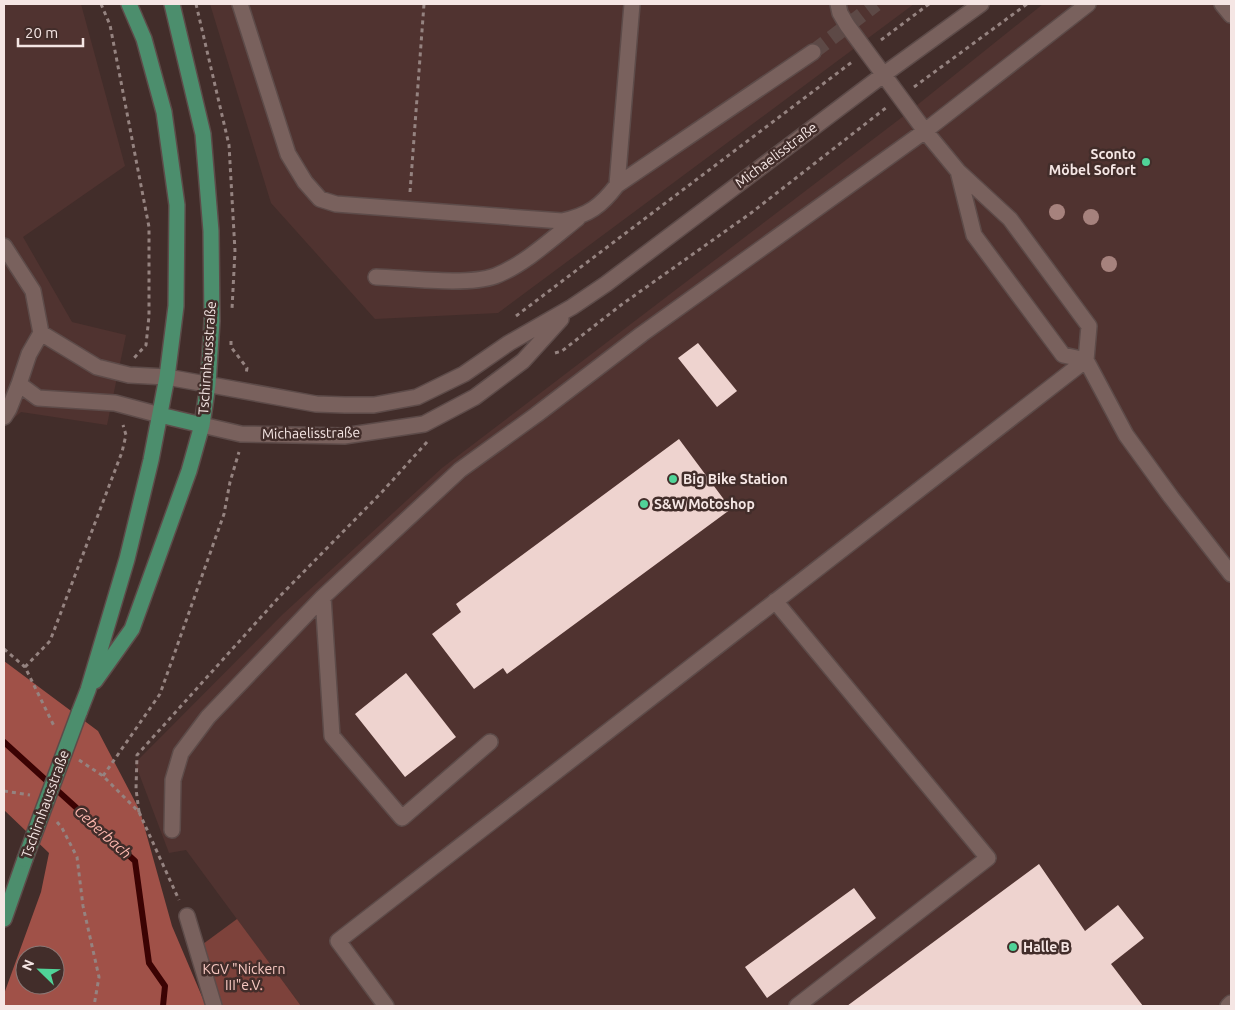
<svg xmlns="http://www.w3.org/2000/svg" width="1235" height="1010" font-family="Ubuntu,sans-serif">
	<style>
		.built { fill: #503330 }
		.green { fill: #7d423b }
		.forest { fill: #a05148; fill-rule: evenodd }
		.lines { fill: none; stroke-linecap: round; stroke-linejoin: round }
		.stream { stroke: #3b0303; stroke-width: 6 }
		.building { fill: #eed3cf }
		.minor-tunnel { stroke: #5d4946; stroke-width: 15; stroke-dasharray: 15 8; stroke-linecap: butt }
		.minor-casing { stroke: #5d4b49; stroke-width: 18 }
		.major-casing { stroke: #5d4b49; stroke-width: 18 }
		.path { stroke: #958380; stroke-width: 3; stroke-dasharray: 4 4; stroke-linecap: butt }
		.minor { stroke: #79615d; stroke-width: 15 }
		.major { stroke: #4c8e6d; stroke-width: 15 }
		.major-bridge-casing { stroke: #5d4b49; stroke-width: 18; stroke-linecap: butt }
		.major-bridge { stroke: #4c8e6d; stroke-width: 15 }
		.tree { fill: #a6827d }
		.poi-dot { fill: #50d398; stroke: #422d2a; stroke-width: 2 }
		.labels { text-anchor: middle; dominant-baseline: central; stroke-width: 5; stroke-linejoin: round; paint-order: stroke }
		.poi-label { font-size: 14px; font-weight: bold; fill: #f5e6e4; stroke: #422d2a; text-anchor: start }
		.street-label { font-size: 14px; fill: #f5e6e4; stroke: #422d2a }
		.park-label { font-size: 14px; fill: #f7c8c1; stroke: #422d2a }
		.water-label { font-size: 15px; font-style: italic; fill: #fbb6ad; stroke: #422d2a }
	</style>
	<rect width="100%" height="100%" fill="#422d2a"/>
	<path class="built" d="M4 4H81L125 166 23 237 72 322 126 335 107 425 21 412 4 427Z
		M210 4H914L498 313 375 319 271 203Z
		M1043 4H1231V1006H301L186 850 169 853 135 763 282 615 442 468 901 118Z"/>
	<path class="green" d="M237 919 301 1006H222L203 944Z"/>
	<path class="forest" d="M4 661 98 731 140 811 172 926 206 1006H4V994L41 892 49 853 4 810ZM25 955H55V985H25Z"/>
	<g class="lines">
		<path class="stream" d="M4 742 135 861 149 963 165 986 163 1006"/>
	</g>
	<path class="building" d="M698 343 737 391 717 407 678 358Z
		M679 439 731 509 507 674 503 668 474 689 432 634 461 612 456 604Z
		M406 673 456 737 405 777 355 714Z
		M1039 864 1085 931 1118 905 1144 938 1111 964 1143 1006H847Z
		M854 888 876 918 767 998 745 967Z"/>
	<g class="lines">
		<path class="minor-tunnel" d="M813 52 876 4"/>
		<defs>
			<path id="minor" d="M240 4 288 154 305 182 320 199 336 204 562 221C589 215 601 206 617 185L813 52
				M838 4 840 13 847 25 925 131 958 171 1010 219 1089 326 1086 360 1126 435 1171 497 1231 574
				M1222 4 1231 15
				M958 171 974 235 1063 355 1086 360
				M617 185 632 4
				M4 246 33 291 41 333 29 354 19 384 38 398 115 403 160 415
				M376 277C407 278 467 286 495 276 524 265 554 237 578 218
				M41 333 97 367 129 375 167 377 316 404 345 405H374L417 397 464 374 509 343 572 307 606 284 883 75 981 4
				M4 417 9 409 19 384
				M202 425 241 434 344 436 424 424 475 397 523 361 561 319
				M323 597 332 736 402 818 490 742
				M775 601 988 858 797 1006
				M172 830 173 780 181 753 208 717 323 597 460 470 536 415 642 334 925 131 1088 4
				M187 916 214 1006
				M386 1006 338 941 1086 360
				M1228 1006 1231 1003"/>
			<path id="major" d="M160 415 202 425
				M95 681 132 629 189 471 202 425 208 384 212 321 211 231 203 134 172 4
				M79 713 88 690 127 559 151 460 167 377 176 306 177 205 164 112 144 39 129 4
				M4 919 25 859"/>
		</defs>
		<use href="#minor" class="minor-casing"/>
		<use href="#major" class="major-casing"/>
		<path class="path" d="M101 4 110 25 149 227V316L146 345 134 358
			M196 4 229 145 235 251 232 309
			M881 40 929 4
			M914 87 1027 4
			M410 192 424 4
			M516 316 852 62
			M231 341V347L247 368 246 374
			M555 353 562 351 621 305 751 213 887 107
			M4 649 25 667 54 726
			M25 667 50 641 122 452 126 435 123 425
			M79 760 103 776 139 812 179 900
			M103 776 160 694 224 514 230 482 239 452
			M4 791 30 795
			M139 812 136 789 137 755 280 596 382 492 427 442
			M57 822 62 828 77 857 83 906 99 977 94 1006"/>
		<use href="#minor" class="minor"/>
		<use href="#major" class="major"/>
		<defs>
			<path id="major-bridge" d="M25 859 79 713"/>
		</defs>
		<use href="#major-bridge" class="major-bridge-casing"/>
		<use href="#major-bridge" class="major-bridge"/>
	</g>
	<g class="tree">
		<circle cx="1057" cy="212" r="8"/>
		<circle cx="1091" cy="217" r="8"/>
		<circle cx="1109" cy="264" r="8"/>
	</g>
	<g class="poi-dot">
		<circle cx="1146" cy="162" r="5"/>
		<circle cx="673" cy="479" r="5"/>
		<circle cx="644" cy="504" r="5"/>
		<circle cx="1013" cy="947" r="5"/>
	</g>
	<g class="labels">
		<g class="poi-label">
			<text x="1136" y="154" text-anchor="end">Sconto<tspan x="1136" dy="16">Möbel Sofort</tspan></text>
			<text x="683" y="479">Big Bike Station</text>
			<text x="654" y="504">S&amp;W Motoshop</text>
			<text x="1023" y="947">Halle B</text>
		</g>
		<g class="street-label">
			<text transform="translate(776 155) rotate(-37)">Michaelisstraße</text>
			<text transform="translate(207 358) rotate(-86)">Tschirnhausstraße</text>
			<text transform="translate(311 433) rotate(-1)">Michaelisstraße</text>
			<text transform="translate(45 804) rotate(-70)">Tschirnhausstraße</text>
		</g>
		<g class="park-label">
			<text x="244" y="969">KGV "Nickern<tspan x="244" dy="16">III"e.V.</tspan></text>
		</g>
		<g class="water-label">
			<text transform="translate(103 832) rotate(42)">Geberbach</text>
		</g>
	</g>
	<rect width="1235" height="1010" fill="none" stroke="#f5e6e4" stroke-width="10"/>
	<g transform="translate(40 970) rotate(293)"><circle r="24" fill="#422d2a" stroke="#8a7774"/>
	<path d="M0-4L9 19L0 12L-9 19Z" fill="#50d398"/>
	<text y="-8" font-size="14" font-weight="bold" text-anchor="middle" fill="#f5e6e4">N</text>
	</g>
	<path d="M18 38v8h65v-8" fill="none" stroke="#f5e6e4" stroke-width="2.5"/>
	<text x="25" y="38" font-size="15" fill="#f5e6e4" stroke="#422d2a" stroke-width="4" paint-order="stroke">20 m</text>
</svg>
